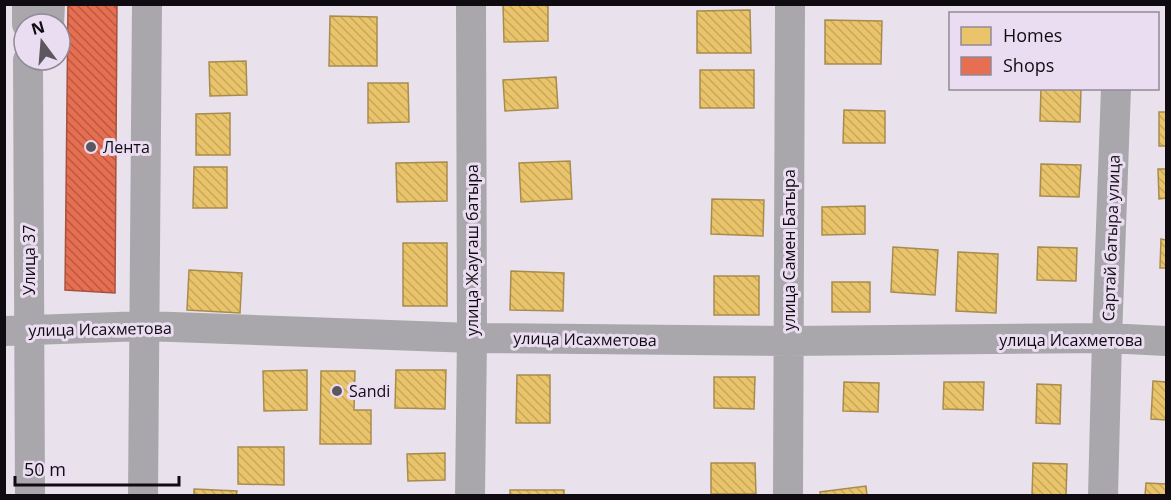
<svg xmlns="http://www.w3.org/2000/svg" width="1171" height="500" font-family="'Open Sans',sans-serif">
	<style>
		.homes { fill: url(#homes-back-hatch); stroke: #a88c4f; stroke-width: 1.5 }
		.shops { fill: url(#shops-back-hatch); stroke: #a6513e; stroke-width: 1.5 }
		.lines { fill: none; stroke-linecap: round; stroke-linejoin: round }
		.minor { stroke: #a9a7ac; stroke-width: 30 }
		.poi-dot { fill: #5c565e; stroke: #ebddf1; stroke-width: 2 }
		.labels { text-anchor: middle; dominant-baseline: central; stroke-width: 6; stroke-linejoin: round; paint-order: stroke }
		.poi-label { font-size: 16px; fill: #100b11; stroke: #ebddf1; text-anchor: start }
		.street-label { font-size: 16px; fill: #100b11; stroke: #ebddf1 }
	</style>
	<defs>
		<pattern id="homes-back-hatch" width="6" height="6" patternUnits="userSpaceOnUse" patternTransform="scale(1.5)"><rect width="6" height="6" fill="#e9c46a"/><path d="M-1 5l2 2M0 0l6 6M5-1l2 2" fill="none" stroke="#c7a75b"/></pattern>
		<pattern id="shops-back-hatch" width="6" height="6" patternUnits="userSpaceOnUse" patternTransform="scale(1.5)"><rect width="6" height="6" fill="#e76f51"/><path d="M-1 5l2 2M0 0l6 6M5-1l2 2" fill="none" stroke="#ba5942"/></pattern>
	</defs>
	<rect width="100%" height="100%" fill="#e9e2ec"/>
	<path class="homes" d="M503 4H548V41L504 42Z
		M750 10 751 53H697V11Z
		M330 16 377 17V66H329Z
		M825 20 882 21 881 64H825Z
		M246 61 247 95 210 96 209 62Z
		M700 70H754V108H700Z
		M556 77 558 108 505 111 503 80Z
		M368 83H408L409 122 368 123Z
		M1041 88 1081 89 1080 122 1040 121Z
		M844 110 885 111V143H843Z
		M1159 112H1166V146H1159Z
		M230 113V155H196V114Z
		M570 161 572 199 521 202 519 163Z
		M447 162V201L397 202 396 163Z
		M1041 164 1081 165 1079 197 1040 196Z
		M194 167H227V208H193Z
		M1158 169H1166V198L1159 199Z
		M712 199 764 200 763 236 711 234Z
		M865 206V234L822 235V207Z
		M1161 239 1166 240V268H1160Z
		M403 243H447V306H403Z
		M893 247 938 250 935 295 891 292Z
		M1038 247 1077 248 1076 281 1037 280Z
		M958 252 998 254 996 313 956 311Z
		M189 270 242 273 240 313 187 310Z
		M511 271 564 273 563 311 510 310Z
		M714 276H759V315H714Z
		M832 282H870V312H832Z
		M307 370V410L264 411 263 371Z
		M396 370H446L445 409 395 408Z
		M321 371H355L354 410H371V444H320Z
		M517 375H550V423H516Z
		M714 377H755L754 409 714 408Z
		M1153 381 1166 382V420L1151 419Z
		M844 382 879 383 878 412 843 411Z
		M944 382H984L983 410 943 409Z
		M1037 384 1061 385 1060 424 1036 423Z
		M238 447H284V485L238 484Z
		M445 453V480L408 481 407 454Z
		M711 463H755L756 494H711Z
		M1033 463 1067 464 1066 496H1032Z
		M1146 483 1166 484V496H1145Z
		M866 486 867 496H821L820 492Z
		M194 489 237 491 236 496H194Z
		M510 490H564V496H510Z"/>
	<path class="shops" d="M68 4H117L115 293 65 290Z"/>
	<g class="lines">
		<path class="minor" d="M27 4V24
			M49 24 50 4
			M28 60 30 496
			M4 331 145 326 472 338 789 341 1107 338 1166 341
			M143 496 147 4
			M470 496 472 338 471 4
			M788 496 790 4
			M1103 496 1107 338 1116 88"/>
	</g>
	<g class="poi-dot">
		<circle cx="91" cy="147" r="6"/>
		<circle cx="337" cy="391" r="6"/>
	</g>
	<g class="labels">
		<g class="poi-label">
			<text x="103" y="147">Лента</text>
			<text x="349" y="391">Sandi</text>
		</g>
		<g class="street-label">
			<text transform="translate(1111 238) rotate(-88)">Сартай батыра улица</text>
			<text transform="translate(472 250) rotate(-90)">улица Жаугаш батыра</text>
			<text transform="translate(789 250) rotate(-90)">улица Самен Батыра</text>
			<text transform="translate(29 260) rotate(-90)">Улица 37</text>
			<text transform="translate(100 329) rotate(-1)">улица Исахметова</text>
			<text transform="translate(585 339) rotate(1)">улица Исахметова</text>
			<text x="1071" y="340">улица Исахметова</text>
		</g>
	</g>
	<rect width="1171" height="500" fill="none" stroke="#100b11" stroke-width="12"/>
	<rect x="949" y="12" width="210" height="78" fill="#ebddf1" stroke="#938997" stroke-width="1.5"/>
	<rect x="961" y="27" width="30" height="18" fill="#e9c46a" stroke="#938997" stroke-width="1.5"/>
	<text x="1003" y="42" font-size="18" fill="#100b11">Homes</text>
	<rect x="961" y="57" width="30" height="18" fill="#e76f51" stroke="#938997" stroke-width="1.5"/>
	<text x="1003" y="72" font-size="18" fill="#100b11">Shops</text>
	<g transform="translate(42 42) rotate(344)"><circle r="28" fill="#ebddf1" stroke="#938997" stroke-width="1.5"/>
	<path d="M0-4.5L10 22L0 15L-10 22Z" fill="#5c565e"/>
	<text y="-9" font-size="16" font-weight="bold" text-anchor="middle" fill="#100b11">N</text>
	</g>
	<path d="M15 476v9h164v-9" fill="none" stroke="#100b11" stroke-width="3"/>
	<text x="24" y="476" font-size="18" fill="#100b11" stroke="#ebddf1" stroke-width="4.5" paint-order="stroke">50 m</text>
</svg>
